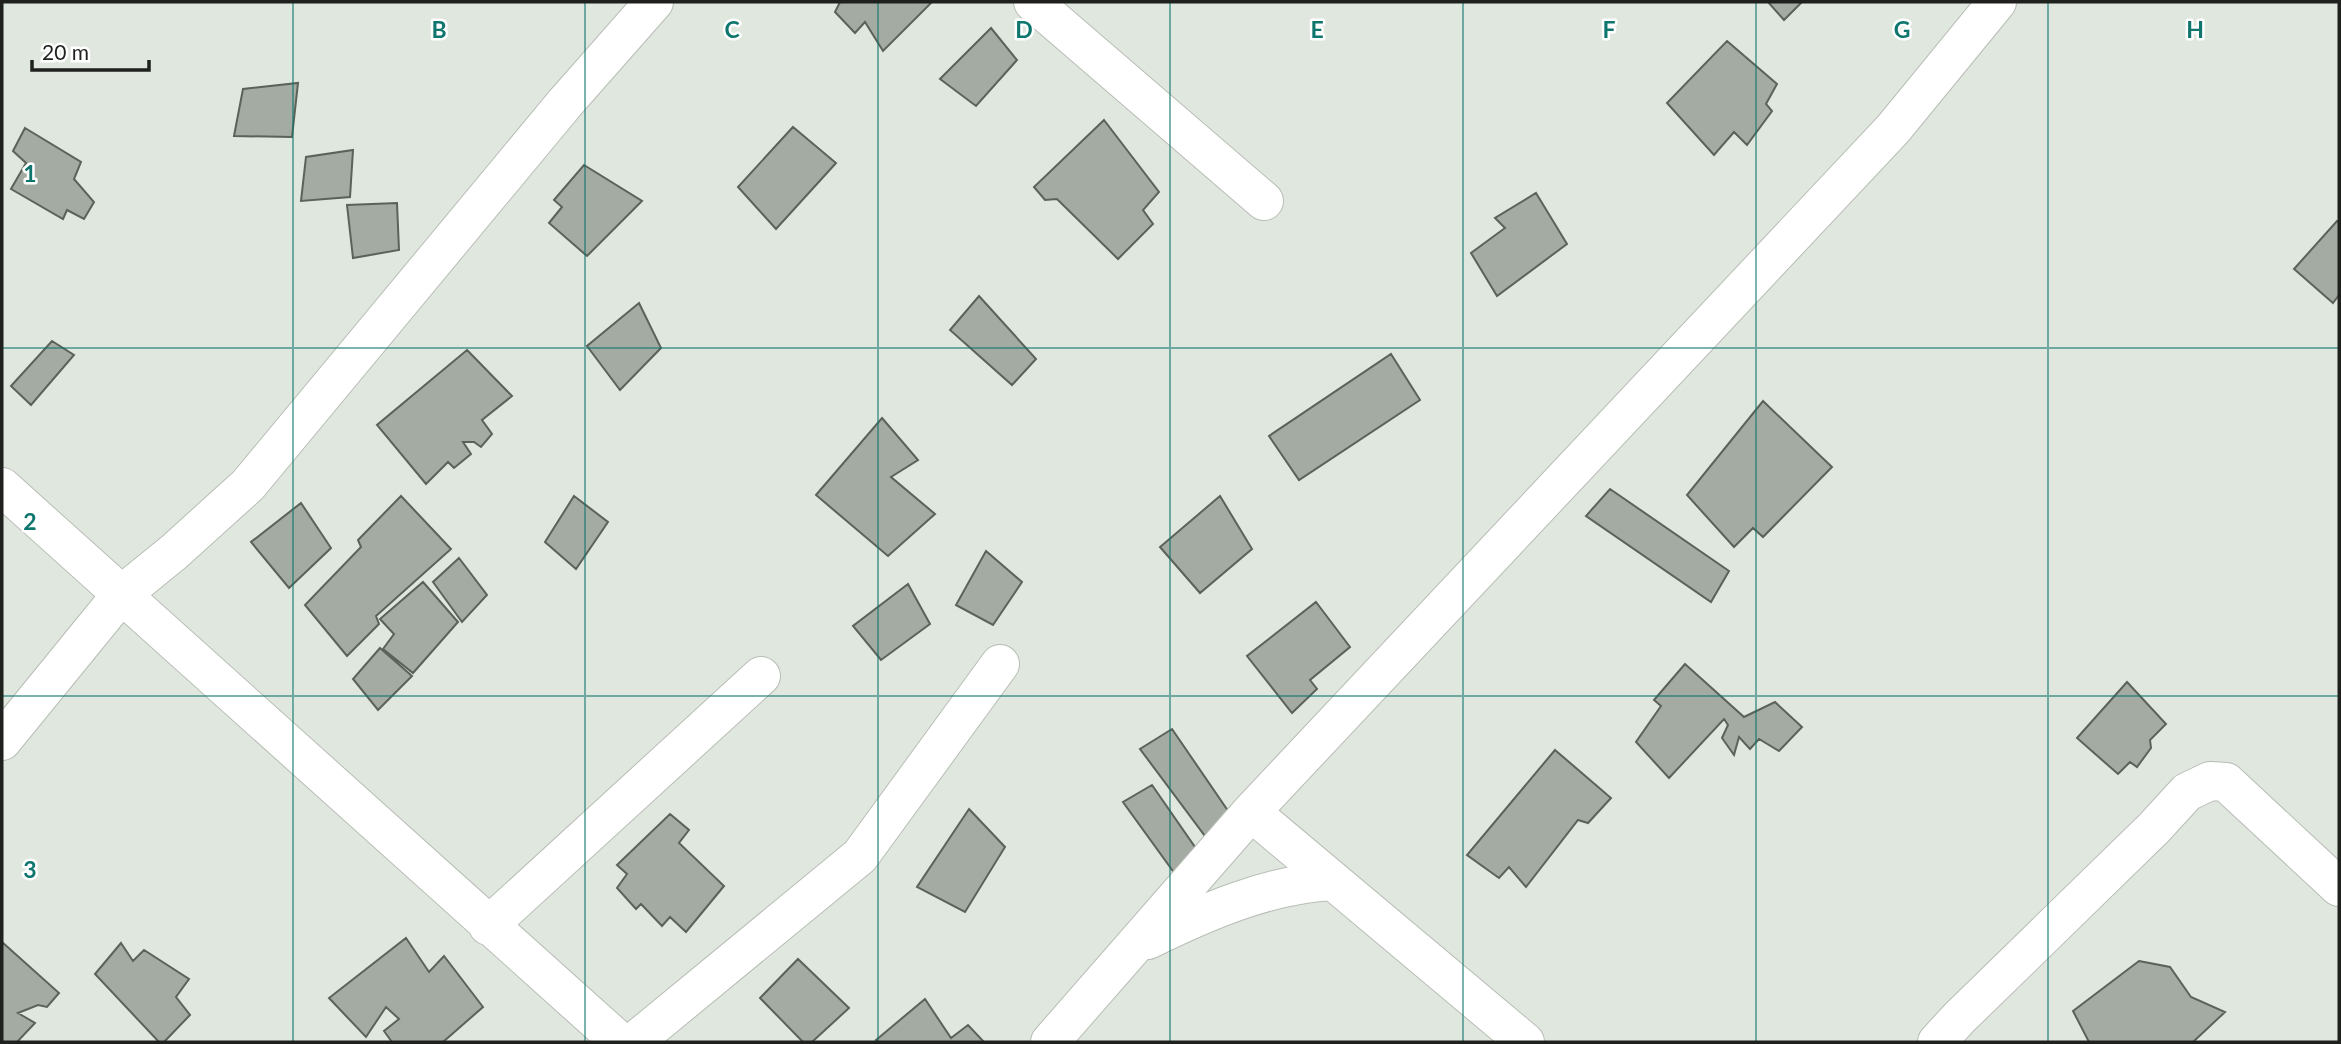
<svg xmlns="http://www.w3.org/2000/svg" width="2341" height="1044" font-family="Lato,sans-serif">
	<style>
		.building { fill: #a4aba2; stroke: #5b6259; stroke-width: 2 }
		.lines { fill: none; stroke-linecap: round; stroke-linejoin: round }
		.street-casing { stroke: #b7beb5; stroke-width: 40 }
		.street { stroke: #fff; stroke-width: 38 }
		.grid { fill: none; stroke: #0f766e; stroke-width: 2; stroke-opacity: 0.55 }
		.grid-label { font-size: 23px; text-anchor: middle; font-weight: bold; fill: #0f766e; stroke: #fff; stroke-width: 5; stroke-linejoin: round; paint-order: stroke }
	</style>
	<rect width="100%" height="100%" fill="#e0e7de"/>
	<path class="building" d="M840 2H932L883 51 865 22 855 33 835 12Z
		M1768 2H1802L1784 20Z
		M991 28 1017 60 976 106 940 79Z
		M1727 41 1777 84 1766 104 1772 111 1747 145 1734 132 1714 155 1667 103Z
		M298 83 292 137 234 136 243 89Z
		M1104 120 1159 192 1143 210 1153 224 1118 259 1057 199 1045 200 1034 187Z
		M793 127 836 163 776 229 738 187Z
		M25 128 81 162 74 179 94 202 84 219 67 210 63 219 11 189 26 163 13 151Z
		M353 150 350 197 301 201 306 157Z
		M584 165 642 201 587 256 549 223 562 207 554 200Z
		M1536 193 1567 244 1497 296 1471 253 1505 228 1495 218Z
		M397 203 399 250 353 258 347 205Z
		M2337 221 2339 222V295L2333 303 2294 269Z
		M979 296 1036 359 1012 385 950 330Z
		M639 303 661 348 620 390 587 346Z
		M52 341 74 355 31 405 11 386Z
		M467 350 512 396 482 420 492 434 481 447 474 442H463L471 454 454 468 448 462 426 484 377 425Z
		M1391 354 1420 400 1299 480 1269 436Z
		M1763 401 1832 467 1763 537 1753 528 1734 547 1687 495Z
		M882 418 918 460 891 477 935 514 888 556 816 495Z
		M1610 489 1729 571 1711 602 1586 516Z
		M401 496 451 549 376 616 379 624 347 656 305 605 361 547 358 540Z
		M574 496 608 522 576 569 545 542Z
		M1220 496 1252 549 1200 593 1160 547Z
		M301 503 331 548 289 588 251 542Z
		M986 551 1022 582 993 625 956 605Z
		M459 558 487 595 462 622 433 582Z
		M423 582 458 622 413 673 383 649 394 634 380 619Z
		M908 584 930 624 881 660 853 626Z
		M1316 602 1350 647 1310 680 1317 689 1292 713 1247 656Z
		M380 648 412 676 378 710 353 679Z
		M1685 664 1744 717 1775 702 1802 727 1779 751 1759 739 1750 749 1739 737 1734 755 1722 738 1728 725 1724 719 1669 778 1636 742 1661 706 1654 700Z
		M2127 682 2166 724 2150 740 2151 748 2137 767 2130 762 2118 774 2077 738Z
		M1172 729 1235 821 1208 840 1140 749Z
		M1555 750 1611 798 1588 823 1578 820 1526 887 1509 867 1499 878 1467 855Z
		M1152 785 1197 850 1175 874 1123 802Z
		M969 809 1005 847 965 912 917 887Z
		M670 814 689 830 679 843 724 886 686 932 670 917 662 926 641 904 636 909 617 888 627 874 617 865Z
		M406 938 429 972 444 956 483 1007 443 1042H392L384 1031 399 1019 386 1007 366 1037 329 998Z
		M2 942 59 993 47 1007 38 1005 18 1013 35 1023 17 1042H2Z
		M121 943 133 961 144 950 189 979 176 997 190 1015 164 1042H159L95 974Z
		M798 959 849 1008 812 1042H803L760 998Z
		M2139 961 2170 967 2191 997 2225 1012 2193 1042H2089L2073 1011Z
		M925 999 951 1038 968 1025 984 1042H878L876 1040Z"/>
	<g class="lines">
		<defs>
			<path id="street" d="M1033 2 1264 201
				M2 487 620 1042
				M2 741 121 595 174 552 248 485 565 103 654 2
				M1251 812 1525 1042
				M488 926 761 676
				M1148 940C1205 912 1269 884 1333 881
				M634 1042 860 856 1000 664
				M1050 1042 1251 812 1893 129 1997 2
				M1937 1042 1959 1018 2154 828 2187 792 2210 781 2226 782 2339 887"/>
		</defs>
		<use href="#street" class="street-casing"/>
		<use href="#street" class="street"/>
	</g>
	<path class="grid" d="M293 2V1042M585 2V1042M878 2V1042M1170 2V1042M1463 2V1042M1756 2V1042M2048 2V1042M2 348H2339M2 696H2339"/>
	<g class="grid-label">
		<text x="439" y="38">B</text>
		<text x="732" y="38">C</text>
		<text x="1024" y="38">D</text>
		<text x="1317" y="38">E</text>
		<text x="1609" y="38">F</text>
		<text x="1902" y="38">G</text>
		<text x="2195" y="38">H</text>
		<text x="30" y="182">1</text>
		<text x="30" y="530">2</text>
		<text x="30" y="878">3</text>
	</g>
	<rect width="2341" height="1044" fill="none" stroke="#1e211d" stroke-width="7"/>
	<path d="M32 60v10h117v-10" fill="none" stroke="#1e211d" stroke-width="3.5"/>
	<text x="42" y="60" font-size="21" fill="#1e211d" stroke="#ffffff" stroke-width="5" paint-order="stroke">20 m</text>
</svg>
